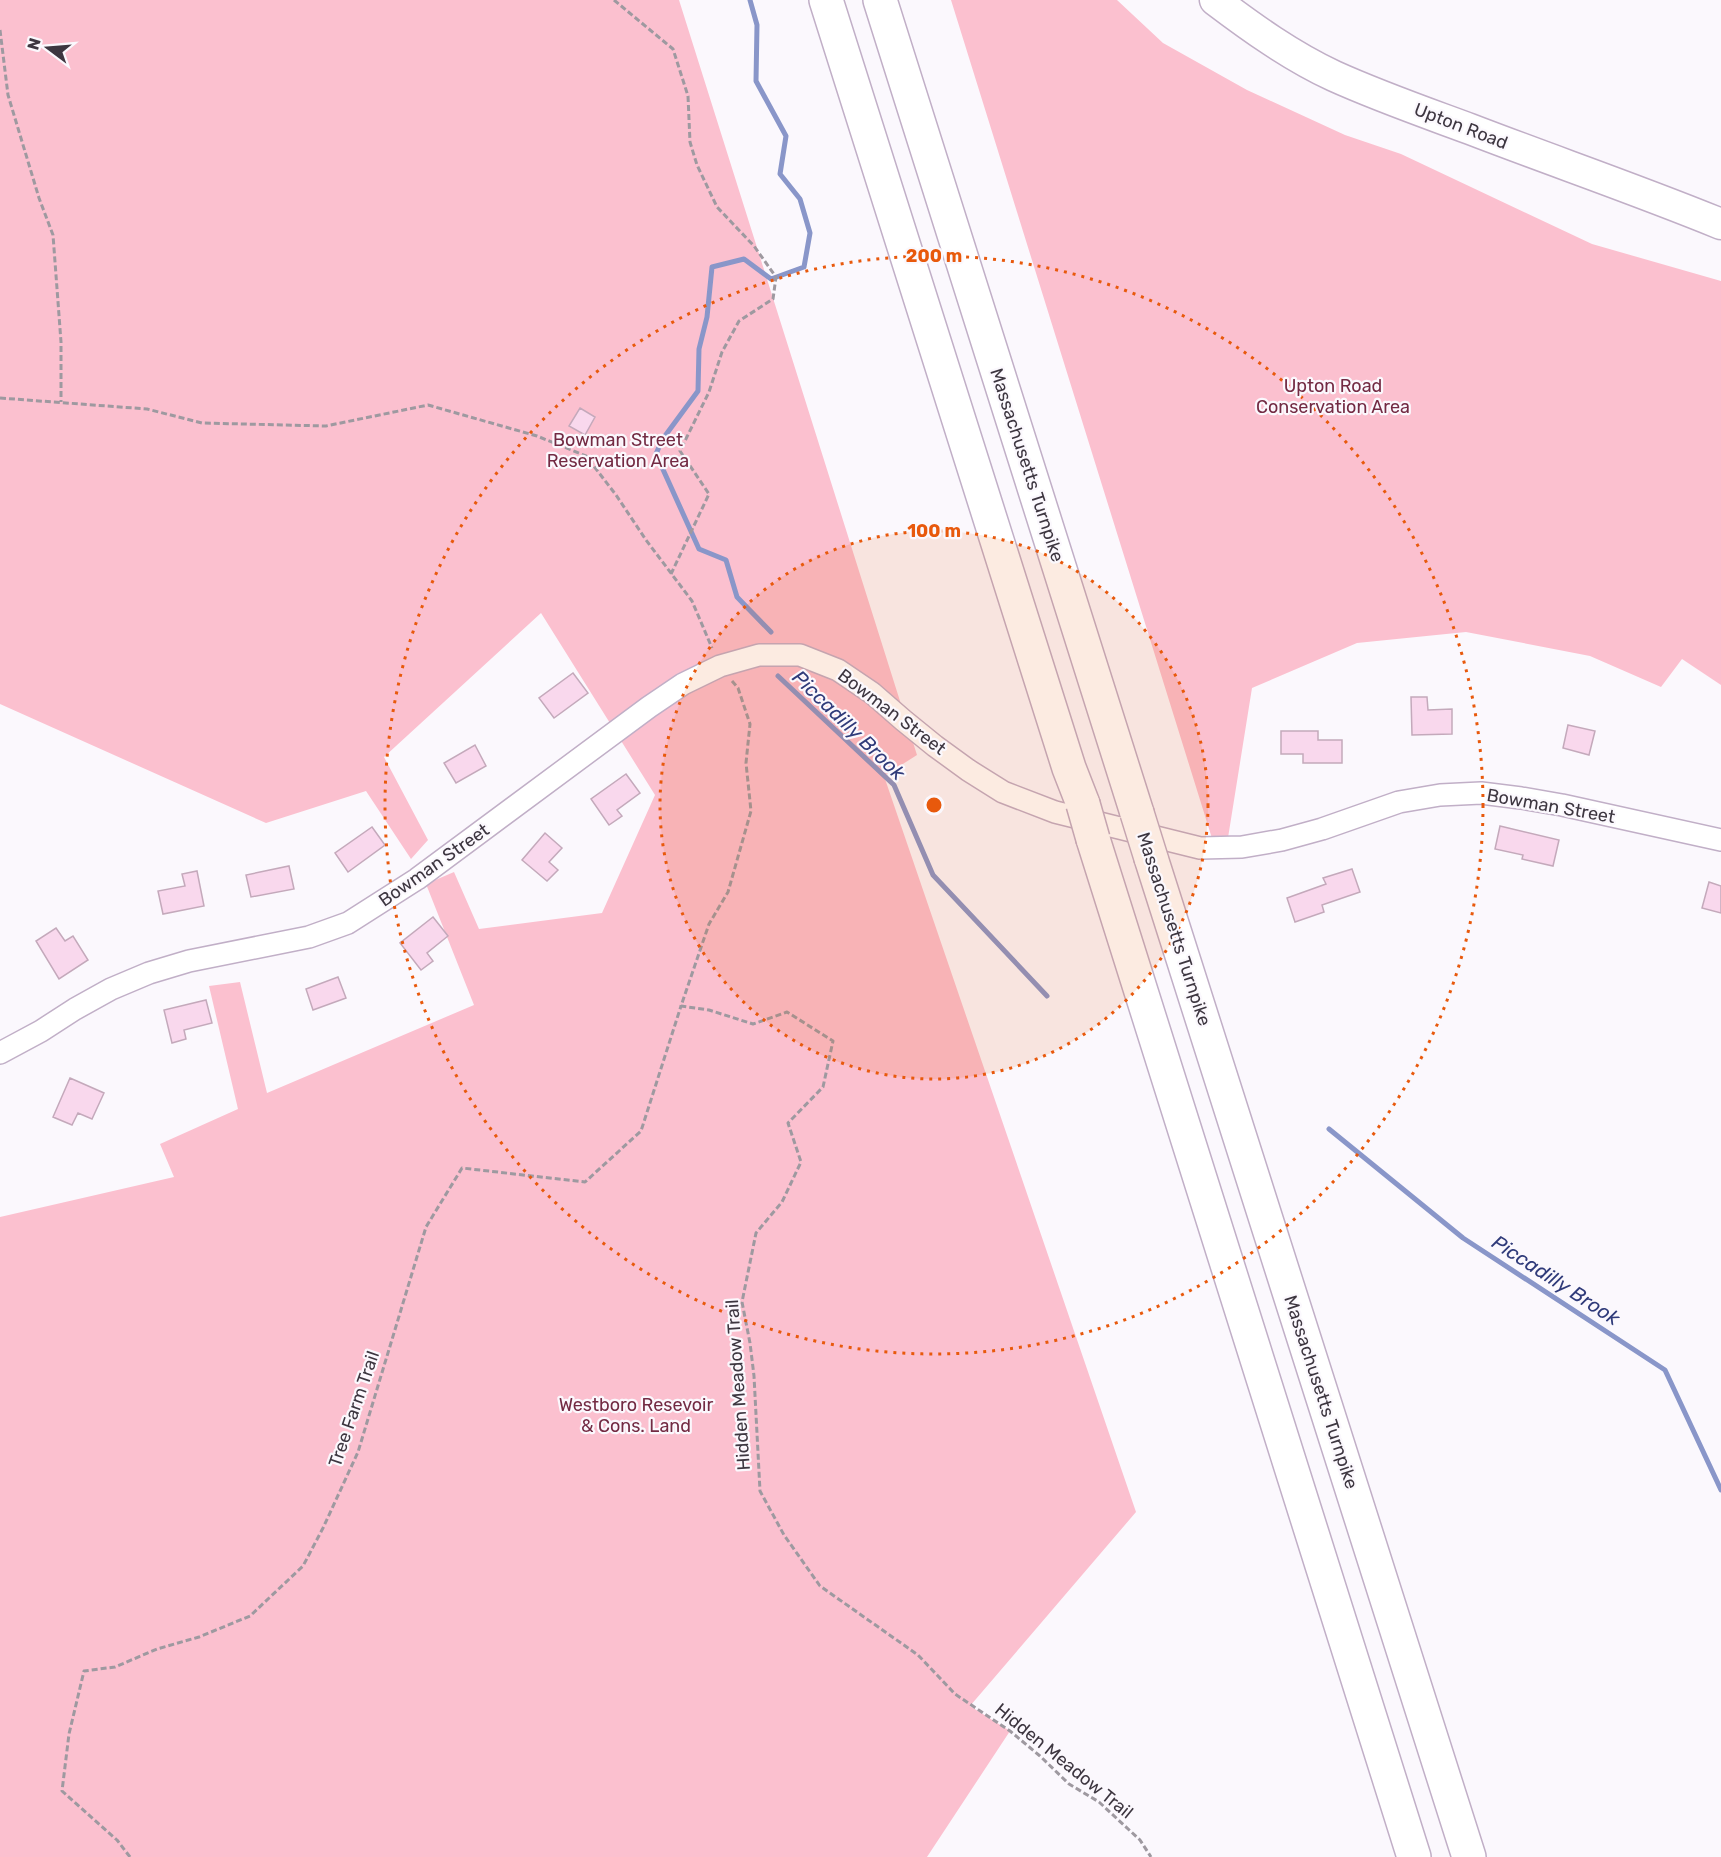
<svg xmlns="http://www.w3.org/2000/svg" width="1721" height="1857" font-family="Rubik,sans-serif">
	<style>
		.green { fill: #fbc0cf }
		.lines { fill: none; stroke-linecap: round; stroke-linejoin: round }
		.stream { stroke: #8996c9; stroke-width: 5 }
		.building { fill: #f9d8ed; stroke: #c4a9bb; stroke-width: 1.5 }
		.street-casing { stroke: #c1afc7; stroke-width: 24 }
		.secondary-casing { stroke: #c1afc7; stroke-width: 33 }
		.highway-casing { stroke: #c1afc7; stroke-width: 36 }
		.path { stroke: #9e99a0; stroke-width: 3; stroke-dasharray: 6 3; stroke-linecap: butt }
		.street { stroke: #fff; stroke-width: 21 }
		.secondary { stroke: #fff; stroke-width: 30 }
		.highway { stroke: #fff; stroke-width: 33 }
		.highway-bridge-casing { stroke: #c1afc7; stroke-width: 36; stroke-linecap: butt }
		.highway-bridge { stroke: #fff; stroke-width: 33 }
		.ring { fill: none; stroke: #e8590c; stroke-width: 3; stroke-dasharray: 3 6 }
		.labels { text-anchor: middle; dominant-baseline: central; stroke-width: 4.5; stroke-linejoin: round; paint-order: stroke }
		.street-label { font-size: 18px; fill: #3d3640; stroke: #fbf8fd }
		.park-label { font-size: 18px; fill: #732a43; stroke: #fbf8fd }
		.water-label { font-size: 20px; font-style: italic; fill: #303b7a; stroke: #fbf8fd }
		.centre { fill: #e8590c; stroke: #fbf8fd; stroke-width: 3 }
		.ring-label { font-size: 18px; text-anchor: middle; font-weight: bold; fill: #e8590c; stroke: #fbf8fd; stroke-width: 4.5; stroke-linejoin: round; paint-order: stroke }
	</style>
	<rect width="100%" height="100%" fill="#fbf8fd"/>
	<path class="green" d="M0 0H679L917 755 884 776 1136 1512 970 1706 1010 1731 927 1857H0V1217L174 1177 160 1144 238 1109 209 986 240 982 267 1093 474 1005 426 884 454 872 479 929 602 913 655 795 541 613 384 757 428 840 411 859 366 791 266 823 0 704Z
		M951 0H1117L1163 43 1247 90 1345 135 1401 154 1592 244 1721 281V685L1682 659 1661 687 1590 656 1466 632 1357 643 1252 688 1227 844 1215 848Z"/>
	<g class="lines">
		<path class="stream" d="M750 0 757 25 756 81 786 136 780 174 800 199 810 233 804 267 771 279 744 259 712 267 707 317 699 349 698 391 662 440 656 454 699 549 726 560 737 597 771 632
			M778 676 894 785 933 875 1047 996
			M1329 1129 1463 1238 1665 1370 1721 1490"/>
	</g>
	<path class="building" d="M580 408 595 417 585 435 569 426Z
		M573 673 588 693 554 718 539 698Z
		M1411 697H1427L1428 710 1452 709V734L1412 735Z
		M1568 725 1595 731 1589 755 1563 748Z
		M1281 731H1318V740H1342V763H1303V754H1281Z
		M475 745 486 766 456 783 444 763Z
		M626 774 640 793 617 810 622 816 609 825 591 799Z
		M1500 826 1559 840 1553 866 1522 859 1523 855 1495 849Z
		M372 827 385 845 348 872 335 853Z
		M545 833 562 848 549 862 558 870 547 881 522 860Z
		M289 866 294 889 251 897 246 875Z
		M1352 869 1360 892 1322 905 1324 912 1295 922 1287 898 1326 884 1323 878Z
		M197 871 204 906 163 914 158 891 185 886 182 874Z
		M1709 882 1721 886V913L1702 908Z
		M433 917 448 936 427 953 433 961 421 970 400 943Z
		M56 928 65 941 73 936 88 960 59 979 36 941Z
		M338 977 346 998 313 1010 306 989Z
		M206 1000 212 1023 184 1030 186 1039 172 1043 164 1010Z
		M70 1078 104 1093 92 1119 78 1113 72 1125 53 1117Z"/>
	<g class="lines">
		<defs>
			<path id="street" d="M0 1053 41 1031 75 1009 111 989 149 973 189 961 309 937 348 923 417 879 649 707 683 684 720 666 759 655H800L838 670 872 693 903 720 935 746 968 770 1003 792 1055 812 1200 848 1242 847 1282 840 1322 829 1399 802 1440 795 1481 793 1521 798 1562 805 1721 840"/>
			<path id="secondary" d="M1215 0C1252 28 1291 56 1334 76 1378 96 1424 112 1470 129 1553 161 1638 190 1721 224"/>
			<path id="highway" d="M826 0 1069 768 1083 804
				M880 0 1137 813
				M1093 839 1414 1857
				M1151 858 1469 1857"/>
		</defs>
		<use href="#street" class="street-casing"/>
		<use href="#secondary" class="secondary-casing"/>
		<use href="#highway" class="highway-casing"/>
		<path class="path" d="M614 0 673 49 688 96 690 142 697 165 717 207 754 246 776 277 773 299 739 321 722 352 709 392 680 451 709 494 671 574
			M0 30 8 95 39 198 53 235 61 342V402
			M0 398 147 409 202 423 326 426 428 405 537 436 586 456 616 495 646 540 692 601 712 648
			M732 681 738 688 750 724 746 763 751 811 728 892 709 924 681 1006 709 1010 753 1024 787 1012 833 1041 823 1087 788 1123 801 1162 782 1202 756 1233 742 1302 750 1343 754 1376 760 1491 784 1535 820 1586 918 1655 955 1694 1010 1731 1040 1756 1069 1784 1099 1802 1140 1840 1151 1857
			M130 1857 117 1840 62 1791 69 1734 84 1671 115 1667 157 1649 199 1637 250 1616 303 1566 323 1528 358 1452 426 1227 462 1168 585 1182 641 1131 681 1006"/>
		<use href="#street" class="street"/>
		<use href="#secondary" class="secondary"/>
		<use href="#highway" class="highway"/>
		<defs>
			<path id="highway-bridge" d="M1083 804 1093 839
				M1137 813 1151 858"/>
		</defs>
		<use href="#highway-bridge" class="highway-bridge-casing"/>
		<use href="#highway-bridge" class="highway-bridge"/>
	</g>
	<circle cx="934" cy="805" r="274" fill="#e8590c" fill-opacity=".12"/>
	<g class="ring">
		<circle cx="934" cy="805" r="274"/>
		<circle cx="934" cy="805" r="549"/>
	</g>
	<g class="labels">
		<g class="street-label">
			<text transform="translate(1461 126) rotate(21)">Upton Road</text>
			<text transform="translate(1027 465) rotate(72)">Massachusetts Turnpike</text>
			<text transform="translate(892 712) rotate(37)">Bowman Street</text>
			<text transform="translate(1551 806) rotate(10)">Bowman Street</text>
			<text transform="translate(434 865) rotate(-35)">Bowman Street</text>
			<text transform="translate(1174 929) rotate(72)">Massachusetts Turnpike</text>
			<text transform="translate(738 1385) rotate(-94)">Hidden Meadow Trail</text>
			<text transform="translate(1321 1392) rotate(72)">Massachusetts Turnpike</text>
			<text transform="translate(354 1409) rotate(-71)">Tree Farm Trail</text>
			<text transform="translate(1064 1761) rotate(39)">Hidden Meadow Trail</text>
		</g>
		<g class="park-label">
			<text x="1333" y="386">Upton Road<tspan x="1333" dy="21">Conservation Area</tspan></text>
			<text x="618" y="440">Bowman Street<tspan x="618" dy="21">Reservation Area</tspan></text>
			<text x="636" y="1405">Westboro Resevoir<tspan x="636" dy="21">&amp; Cons. Land</tspan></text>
		</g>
		<g class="water-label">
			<text transform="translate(849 725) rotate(44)">Piccadilly Brook</text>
			<text transform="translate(1556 1280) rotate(33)">Piccadilly Brook</text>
		</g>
	</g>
	<circle cx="934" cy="805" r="9" class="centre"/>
	<g class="ring-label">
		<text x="934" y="262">200 m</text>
		<text x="934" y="537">100 m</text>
	</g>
	<g transform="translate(48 48) rotate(286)" stroke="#fbf8fd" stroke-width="4.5" paint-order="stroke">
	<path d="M0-4.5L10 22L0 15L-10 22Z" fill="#3d3640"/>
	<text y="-9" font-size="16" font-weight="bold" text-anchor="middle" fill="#3d3640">N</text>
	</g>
</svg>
